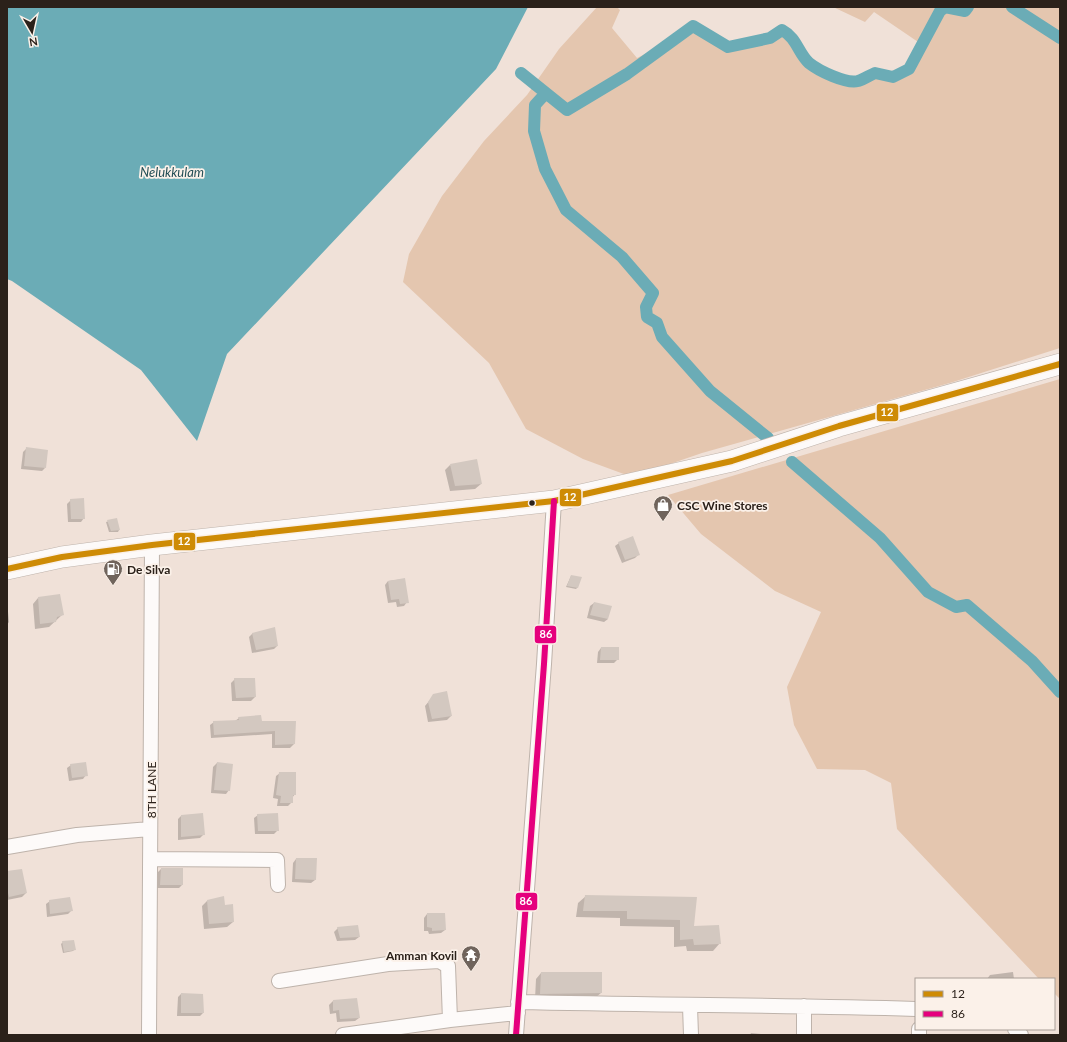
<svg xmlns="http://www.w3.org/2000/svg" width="1067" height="1042" font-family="Lato,sans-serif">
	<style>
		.green { fill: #e4c6af }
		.water { fill: #6bacb6 }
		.shadow { fill: #0003 }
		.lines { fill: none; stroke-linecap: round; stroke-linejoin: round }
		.canal { stroke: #6bacb6; stroke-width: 12 }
		.building { fill: #d3c8c0 }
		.minor-casing { stroke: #beb3ab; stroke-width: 16 }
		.highway-casing { stroke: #beb3ab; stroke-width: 22 }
		.minor { stroke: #fdfaf9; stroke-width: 14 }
		.highway { stroke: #fdfaf9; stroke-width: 21 }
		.bus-1-casing { stroke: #fbf1e9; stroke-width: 9 }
		.bus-2-casing { stroke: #fbf1e9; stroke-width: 9 }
		.bus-1 { stroke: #ce8b05; stroke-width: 6 }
		.bus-2 { stroke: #e5007d; stroke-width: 6 }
		.bus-dot { fill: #2b211a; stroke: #fbf1e9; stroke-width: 1.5 }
		.labels { text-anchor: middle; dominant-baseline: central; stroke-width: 3.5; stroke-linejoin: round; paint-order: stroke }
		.poi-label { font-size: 12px; font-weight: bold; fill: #2b211a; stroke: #fbf1e9; text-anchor: start }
		.street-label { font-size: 12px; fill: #2b211a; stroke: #fbf1e9 }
		.water-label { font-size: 13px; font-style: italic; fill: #244f57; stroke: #fbf1e9 }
		.line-badge { stroke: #fbf1e9; stroke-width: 1.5 }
		.badge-label { font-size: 11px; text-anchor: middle; font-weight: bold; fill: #fff }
	</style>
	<rect width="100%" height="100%" fill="#f0e1d8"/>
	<path class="green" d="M597 7H617L620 10 612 28 637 58 693 30 729 50 764 43 782 35 803 60 820 74 841 82 862 84 877 77 910 71 924 46 874 12 865 22 833 7H1060V348L953 382 702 453 632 477 583 459 526 429 489 363 403 282 409 254 442 196 484 141 527 95 559 49Z
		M1060 379V999L1054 993V979H1039L897 829 891 783 865 770 817 769 794 725 787 687 821 612 775 591 701 534 668 495Z"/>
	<path class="water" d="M7 7H528L496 69 227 354 197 441 141 370 12 281 7 279Z"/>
	<path class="shadow" d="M27 448 45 468 42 471 21 469 23 452Z
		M450 465 481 484 475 489 450 491 445 470Z
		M71 500 84 518 81 522H68L67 504Z
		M116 519 119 530 118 532H109L106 522Z
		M619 543 639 554 635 558 622 563 615 546Z
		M571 576 578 587 576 589 566 587Z
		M404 579 407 602 404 606 397 607 396 602 388 603 385 585 388 581Z
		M38 598 63 614 49 627 35 629 33 604Z
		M7 601 9 622 7 625Z
		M594 603 608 619 604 622 587 618 590 606Z
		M253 633 277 646 274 649 252 653 249 637Z
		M601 648 618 659 614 663H597L598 652Z
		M235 679 255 697 251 701H232L231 683Z
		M434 695 451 716 447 720 428 722 425 706Z
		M239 718 261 722H294V744L290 748H272V734L211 738 210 725 214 722 235 721Z
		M217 763 229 790 226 794 211 793 213 767Z
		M71 765 86 775 83 779 69 781 67 768Z
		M280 773 295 794 292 798V802L288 806H277L278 799 273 798 276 776Z
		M258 815 278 830 274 834H255L254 818Z
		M181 816 204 834 200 838 178 840V819Z
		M296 859 315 880 311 883 292 882 293 863Z
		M161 869 182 885 179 888H157L158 872Z
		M7 872 26 893 22 897 7 900Z
		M586 896 696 898 693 927 720 943 713 951H687L686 946 674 947V927L620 926V918L576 917 578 903Z
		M50 901 71 911 68 914 47 917 46 904Z
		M207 901 224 906 233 922 227 927 204 929 202 906Z
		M427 914 445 930 441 933 429 934 428 931H424V918Z
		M338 928 359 937 355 940 337 941 334 932Z
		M63 942 74 950 73 951 63 953 61 944Z
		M1013 972 1014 979H987L990 975Z
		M541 973 601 993 595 998 535 999 536 979Z
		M181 994 203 1013 200 1016H177L178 997Z
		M333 1001 359 1018 355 1021 337 1022 336 1013 330 1014 329 1005Z
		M751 1033 761 1034V1035H750Z"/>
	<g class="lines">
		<path class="canal" d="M1012 7 1060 38
			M521 73 567 110 627 74 693 26 728 47 770 38 782 30C797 38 798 53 809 63 819 71 846 84 858 81 864 79 870 75 875 73L893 77 909 69 940 11 945 7 965 11 968 7
			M545 94 535 105 534 131 545 169 566 210 622 257 653 293 646 307 647 317 657 323 662 337 710 391 768 438
			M792 462 880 538 928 592 956 607 967 605 1032 661 1060 692"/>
	</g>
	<path class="building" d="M26 447 48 450 46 468 24 466Z
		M477 459 482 484 455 486 450 464Z
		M84 498 85 519H71L70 499Z
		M117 518 120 530 111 531 107 520Z
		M633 536 640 555 625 560 618 542Z
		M571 575 582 577 578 588 567 586Z
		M405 578 409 603 400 604 399 599 391 600 388 581Z
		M60 594 64 615 57 617 56 622 40 624 38 597Z
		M594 602 612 606 608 619 590 615Z
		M275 627 278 646 256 650 252 633Z
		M601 647H619V660H600Z
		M234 678H255L256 697 236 698Z
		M447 691 452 716 432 719 428 702 433 694Z
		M261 715 262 721H296L295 744 275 745V731L214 735 213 721 239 720 238 717Z
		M86 762 88 776 72 778 70 764Z
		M217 762 233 764 230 791 214 790Z
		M279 772H296V795H293V803H280L281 796 276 795Z
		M203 813 205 835 181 837V815Z
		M278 813 279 831H258L257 814Z
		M296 858H317L316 880 295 879Z
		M161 868H183V885H160Z
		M22 869 27 893 9 897 7 889V871Z
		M585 895 697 897 694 926 719 925 721 944 694 945 693 939 680 940V920L627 919V911H583Z
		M224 896 225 905 233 904 234 922 209 924 207 900Z
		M70 897 73 911 50 914 49 900Z
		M427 913H445L446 930 432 931V928L427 927Z
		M358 925 360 937 340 938 337 927Z
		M74 940 76 950 64 952 62 941Z
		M541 972H602V993L540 994Z
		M181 993 203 994 204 1013H181Z
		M357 998 360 1018 340 1019 339 1010 333 1011V1000Z"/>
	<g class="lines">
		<defs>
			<path id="minor" d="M7 847 77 835 150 829
				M150 859 277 860 278 885
				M279 981 388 964 439 961 448 966 450 1020
				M518 1002C651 1005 783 1005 916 1009
				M690 1006 691 1035
				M919 1029V1035
				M1015 1029 1021 1035
				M149 1035 152 545
				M343 1035 450 1020 518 1013
				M516 1035 544 664 554 501
				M804 1035V1006"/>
			<path id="highway" d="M7 569 62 557 152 545 554 501 732 461 839 426 1060 364"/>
		</defs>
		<use href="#minor" class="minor-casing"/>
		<use href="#highway" class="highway-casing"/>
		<use href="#minor" class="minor"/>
		<use href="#highway" class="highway"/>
		<defs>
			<path id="bus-1" d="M7 569 62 557 152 545 554 501 732 461 839 426 1060 364"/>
			<path id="bus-2" d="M516 1035 544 664 554 501"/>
		</defs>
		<use href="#bus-1" class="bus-1-casing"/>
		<use href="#bus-2" class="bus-2-casing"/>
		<use href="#bus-1" class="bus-1"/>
		<use href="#bus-2" class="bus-2"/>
	</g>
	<defs>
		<symbol id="shop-pin" viewBox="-11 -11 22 30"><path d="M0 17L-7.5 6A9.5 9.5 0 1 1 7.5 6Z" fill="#70645c" stroke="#fbf1e9"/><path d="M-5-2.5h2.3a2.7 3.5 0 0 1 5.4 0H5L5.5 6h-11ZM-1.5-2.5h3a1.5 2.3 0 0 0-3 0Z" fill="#fff"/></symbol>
		<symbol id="fuel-pin" viewBox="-11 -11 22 30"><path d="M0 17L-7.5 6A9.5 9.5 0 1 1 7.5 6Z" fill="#70645c" stroke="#fbf1e9"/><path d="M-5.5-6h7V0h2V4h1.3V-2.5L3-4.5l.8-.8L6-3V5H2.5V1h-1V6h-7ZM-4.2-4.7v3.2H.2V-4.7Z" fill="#fff"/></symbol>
		<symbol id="temple-pin" viewBox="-11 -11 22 30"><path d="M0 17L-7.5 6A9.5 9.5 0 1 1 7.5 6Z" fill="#70645c" stroke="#fbf1e9"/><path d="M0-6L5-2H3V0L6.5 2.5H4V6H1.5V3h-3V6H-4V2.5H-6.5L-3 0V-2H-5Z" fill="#fff"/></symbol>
	</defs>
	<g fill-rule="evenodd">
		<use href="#shop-pin" x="652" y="494" width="22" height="30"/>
		<use href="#fuel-pin" x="102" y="558" width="22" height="30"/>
		<use href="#temple-pin" x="460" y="944" width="22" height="30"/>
	</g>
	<circle class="bus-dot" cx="532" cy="503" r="3.5"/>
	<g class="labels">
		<g class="poi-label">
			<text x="677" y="505">CSC Wine Stores</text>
			<text x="127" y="569">De Silva</text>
			<text x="457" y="955" text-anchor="end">Amman Kovil</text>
		</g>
		<g class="street-label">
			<text transform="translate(151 790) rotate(-90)">8TH LANE</text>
		</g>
		<g class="water-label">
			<text x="172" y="172">Nelukkulam</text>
		</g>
	</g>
	<g class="line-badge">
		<rect x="876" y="403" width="23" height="19" rx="4" fill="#ce8b05"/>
		<rect x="559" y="488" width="23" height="19" rx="4" fill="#ce8b05"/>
		<rect x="173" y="532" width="23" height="19" rx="4" fill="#ce8b05"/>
		<rect x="534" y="625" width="23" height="19" rx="4" fill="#e5007d"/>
		<rect x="515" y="892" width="23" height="19" rx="4" fill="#e5007d"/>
	</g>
	<g class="badge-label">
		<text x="887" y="416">12</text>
		<text x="570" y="501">12</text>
		<text x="184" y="545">12</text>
		<text x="546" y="638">86</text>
		<text x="526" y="905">86</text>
	</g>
	<rect width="1067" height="1042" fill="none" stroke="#2b211a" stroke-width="16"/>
	<rect x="915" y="978" width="140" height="52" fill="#fbf1e9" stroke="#a89e96"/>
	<rect x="923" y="991" width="20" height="6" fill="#ce8b05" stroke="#a89e96"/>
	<text x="951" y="998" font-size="12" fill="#2b211a">12</text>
	<rect x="923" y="1011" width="20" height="6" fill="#e5007d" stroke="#a89e96"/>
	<text x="951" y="1018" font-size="12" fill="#2b211a">86</text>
	<g transform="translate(32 32) rotate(171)" stroke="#fbf1e9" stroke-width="3" paint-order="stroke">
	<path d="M0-3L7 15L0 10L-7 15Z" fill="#2b211a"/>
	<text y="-6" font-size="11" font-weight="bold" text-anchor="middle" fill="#2b211a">N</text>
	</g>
</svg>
